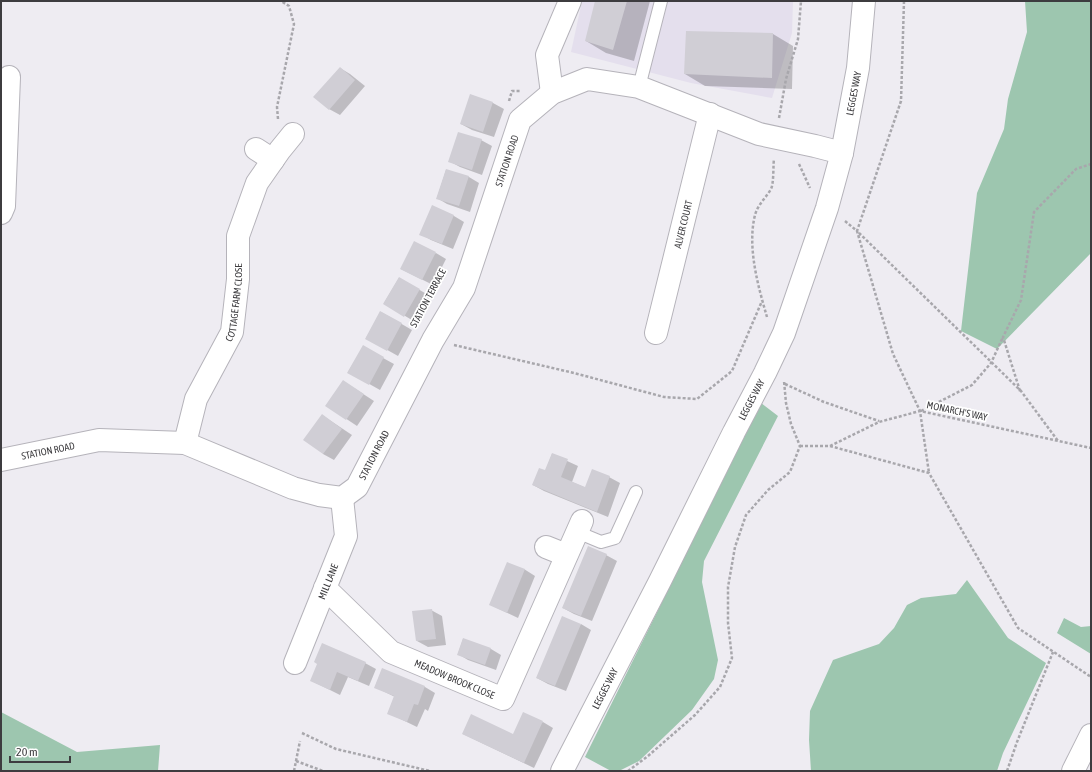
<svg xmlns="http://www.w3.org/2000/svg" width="1092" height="772" font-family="'Asap Condensed',sans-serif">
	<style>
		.built { fill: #e4dfed }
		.green { fill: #9dc6af }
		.shadow { fill: #0003 }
		.building { fill: #d0ced5 }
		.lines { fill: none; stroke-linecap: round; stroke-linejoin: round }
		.lane-casing { stroke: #b5b3ba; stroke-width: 14 }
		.street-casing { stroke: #b5b3ba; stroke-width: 24 }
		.secondary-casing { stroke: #b5b3ba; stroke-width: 24 }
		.path { stroke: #a8a7ac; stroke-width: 2.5; stroke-dasharray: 3 2; stroke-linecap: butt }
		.lane { stroke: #fff; stroke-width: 12 }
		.street { stroke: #fff; stroke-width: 22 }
		.secondary { stroke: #fff; stroke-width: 22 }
		.labels { text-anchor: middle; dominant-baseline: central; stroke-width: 3.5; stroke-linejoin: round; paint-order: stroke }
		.street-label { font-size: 10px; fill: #3d3c3f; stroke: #fff }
	</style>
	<rect width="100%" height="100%" fill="#eeecf2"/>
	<path class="built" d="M582 1H793L792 33 772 98 691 83 571 52Z"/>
	<path class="green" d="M1025 1H1091V253L997 349 961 331 977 193 1004 129 1008 99 1027 32Z
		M761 403 778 416 704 561 702 582 718 660 714 679 692 710 639 761 619 771H611L585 757Z
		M967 580 1008 638 1046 663 1003 753 997 771H811L809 740 810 711 833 660 879 644 894 628 907 605 921 598 956 594Z
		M1064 618 1081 627 1091 626V654L1057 633Z
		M1 712 77 752 160 745 158 771H1Z"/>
	<path class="shadow" d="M596 1H650L634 61 606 53 586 41Z
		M773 34 793 46 792 89 705 86 685 74Z
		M340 68 350 74 365 86 340 115 329 109Z
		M471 95 493 103 504 109 494 137 472 130 461 124Z
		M481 140 492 146 482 175 460 167 449 161Z
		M446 170 469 177 479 183 470 212 447 204 437 198Z
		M432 207 454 216 464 222 453 249 431 240 421 234Z
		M436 253 446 259 433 285 401 269Z
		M399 278 430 296 415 322 384 303Z
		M381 312 412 330 398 356 366 338Z
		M363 347 394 364 380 390 348 372Z
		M354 388 374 401 357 426 327 406Z
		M322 415 352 435 334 460 323 454Z
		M552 454 578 466 572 482 586 488 609 477 620 483 608 517 544 491 533 485 545 472Z
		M606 555 617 561 592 621 574 614 563 608Z
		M524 569 535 576 518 618 491 605Z
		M431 610 442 616 446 645 428 647 417 641Z
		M581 624 591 630 566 691 548 684 537 678Z
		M463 639 491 649 501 655 496 670 468 660 458 654Z
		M365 663 376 669 369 686 348 677 340 695 312 681 319 664Z
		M382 670 425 687 435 693 428 711 425 709 417 727 388 713 395 697 375 687Z
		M543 722 553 728 534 768 463 734 513 735Z"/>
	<path class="building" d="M595 1H627L613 50 585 41Z
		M686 31 773 33 772 78 684 74Z
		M340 67 355 80 329 110 313 97Z
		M470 94 493 102 483 132 460 124Z
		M458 132 482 139 472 170 448 162Z
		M446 169 469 176 459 206 436 199Z
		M432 205 454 215 442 244 419 235Z
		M414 241 436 252 422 280 400 269Z
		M399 277 420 289 404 317 383 304Z
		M380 311 402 323 387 351 365 339Z
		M363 345 384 357 369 385 347 373Z
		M343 380 364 394 346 420 325 406Z
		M322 414 342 429 323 454 303 440Z
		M552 453 568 459 561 477 585 487 592 469 610 476 597 512 532 485 539 468 545 470Z
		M588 546 607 554 581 616 562 608Z
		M507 562 525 569 507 613 489 605Z
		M432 609 436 639 416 641 412 611Z
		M562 616 581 624 555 686 536 678Z
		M463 638 491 648 485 665 457 655Z
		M322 643 366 662 358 681 337 672 330 690 310 681 317 664 314 662Z
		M382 668 425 686 418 705 414 704 407 722 387 714 394 696 374 688Z
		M523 712 543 721 524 763 462 734 471 714 513 734Z"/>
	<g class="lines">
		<defs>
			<path id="lane" d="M639 87 661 1
				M577 532 601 542 615 538 636 492"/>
			<g id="street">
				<path d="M552 93 547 55 570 1"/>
				<path d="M256 149 273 160"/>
				<path d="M1 213 4 206 9 77"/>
				<path id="s1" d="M656 333 710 114"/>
				<path id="s2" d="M185 443 196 399 232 332 238 279V236L257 183 280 150 293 134"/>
				<path id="s3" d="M1 460 99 440 185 443 293 488 319 495 342 498 357 487 433 340 464 288 520 120 552 93 587 79 639 87 759 134 815 146 842 153"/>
				<path d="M546 547 566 555"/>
				<path id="s4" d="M325 588 391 652 503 699 582 521"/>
				<path id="s5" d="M295 663 346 536 342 498"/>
			</g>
			<g id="secondary">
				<path id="s6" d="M562 771 660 581 734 432 765 373 784 333 827 208 842 153 858 68 864 1"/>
				<path d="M1073 771 1091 735"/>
			</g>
		</defs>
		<use href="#lane" class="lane-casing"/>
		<use href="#street" class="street-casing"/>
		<use href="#secondary" class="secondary-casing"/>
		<path class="path" d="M904 1 901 101 857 231 1021 391 1058 441
			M509 101 512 91H521
			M779 118 786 79 798 39 801 1
			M278 119 277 107 294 24 289 6 281 1
			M799 164 810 188
			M845 221 857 231 893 354 920 411 929 473
			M767 317C758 286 747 247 755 215 758 204 766 198 771 189 774 183 773 166 774 159
			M454 345 574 373 664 397 697 399 732 371 762 301
			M785 384 824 402 879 421
			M1020 391 1003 337 1021 300 1034 212 1076 169 1091 164
			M921 411 972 385 991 363 1003 337
			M800 446H830L879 422 920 411 1091 448
			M830 446 929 473 1018 628 1091 677
			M302 733 336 749 430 771
			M296 761 323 771
			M294 771 300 741
			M628 771 648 756 695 715 720 687 732 658 728 623V587L735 547 746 515 768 490 790 472 800 446 791 424 786 403 784 381
			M1007 771 1017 742 1053 652"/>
		<use href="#lane" class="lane"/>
		<use href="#street" class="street"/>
		<use href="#secondary" class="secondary"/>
	</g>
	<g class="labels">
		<g class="street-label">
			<text stroke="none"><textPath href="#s6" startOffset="741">LEGGES WAY</textPath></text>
			<text stroke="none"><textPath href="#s3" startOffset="732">STATION ROAD</textPath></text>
			<text stroke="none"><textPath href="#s1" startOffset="112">ALVER COURT</textPath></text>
			<text transform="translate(428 298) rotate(-62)">STATION TERRACE</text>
			<text stroke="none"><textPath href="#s2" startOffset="151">COTTAGE FARM CLOSE</textPath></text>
			<text stroke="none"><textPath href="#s6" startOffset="417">LEGGES WAY</textPath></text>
			<text transform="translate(957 411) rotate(12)">MONARCH'S WAY</text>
			<text stroke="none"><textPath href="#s3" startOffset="48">STATION ROAD</textPath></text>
			<text stroke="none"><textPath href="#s3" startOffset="408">STATION ROAD</textPath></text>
			<text stroke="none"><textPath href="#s5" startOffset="88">MILL LANE</textPath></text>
			<text stroke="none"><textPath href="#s4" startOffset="161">MEADOW BROOK CLOSE</textPath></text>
			<text stroke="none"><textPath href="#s6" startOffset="93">LEGGES WAY</textPath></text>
		</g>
	</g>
	<rect width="1092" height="772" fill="none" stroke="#3d3c3f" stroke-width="4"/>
	<path d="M10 756v6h60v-6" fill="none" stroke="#3d3c3f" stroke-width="2"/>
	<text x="16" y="756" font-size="12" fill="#3d3c3f" stroke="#ffffff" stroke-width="3" paint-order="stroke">20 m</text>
</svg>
